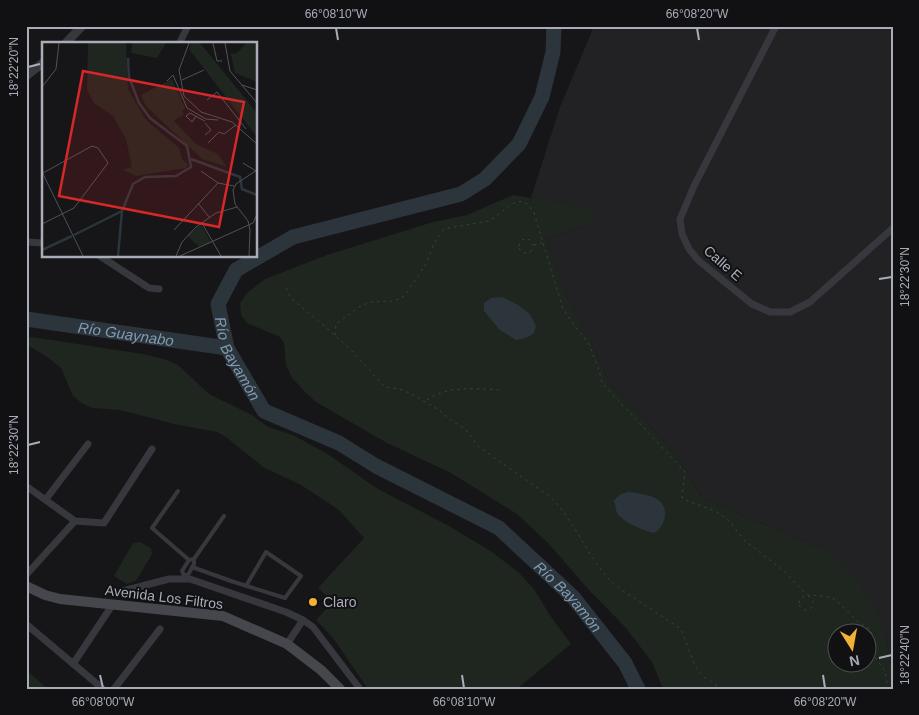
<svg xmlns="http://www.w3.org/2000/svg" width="919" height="715" font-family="Helvetica,sans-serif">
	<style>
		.built { fill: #222225 }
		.green { fill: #1e261f; fill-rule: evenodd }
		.water { fill: #2c353c }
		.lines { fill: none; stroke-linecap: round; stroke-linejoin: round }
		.river { stroke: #2c353c; stroke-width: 15 }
		.path { stroke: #3d3f44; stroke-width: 1; stroke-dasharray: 2.5 4; stroke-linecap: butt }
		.service { stroke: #37383d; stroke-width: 4 }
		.minor { stroke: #37383d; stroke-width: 7 }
		.tertiary { stroke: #37383d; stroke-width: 9 }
		.secondary { stroke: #45474d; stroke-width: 10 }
		.ticks { fill: none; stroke: #a8adb8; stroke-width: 2 }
		.poi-dot { fill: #f2b134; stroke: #111113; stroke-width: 2 }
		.labels { text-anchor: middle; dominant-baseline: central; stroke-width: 4; stroke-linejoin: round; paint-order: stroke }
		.street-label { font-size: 14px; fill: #a8adb8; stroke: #111113 }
		.poi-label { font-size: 14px; fill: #a8adb8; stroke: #111113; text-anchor: start }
		.water-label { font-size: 15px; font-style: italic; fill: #7f9bb3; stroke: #111113 }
		.inset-river { fill: none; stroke: #2c353c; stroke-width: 2.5 }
		.inset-road { fill: none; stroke: #505258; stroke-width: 1 }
		.view { fill: #d62828; fill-opacity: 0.15; stroke: #d62828; stroke-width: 2.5 }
		.inset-edge { fill: none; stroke: #a8adb8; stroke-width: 2.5 }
		.neatline { fill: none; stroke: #a8adb8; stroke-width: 2 }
		.ticks-label { font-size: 12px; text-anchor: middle; fill: #a8adb8 }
	</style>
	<rect width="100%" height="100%" fill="#161618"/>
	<path class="built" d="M594 26H893V676L886 637 855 577 826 550 702 498 686 470 669 447 640 415 610 385 589 337 577 317 565 293 546 239 595 222 531 198 560 107Z"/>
	<path class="green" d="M513 195 592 209 595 222 546 239 565 293 577 317 589 337 610 385 640 415 669 447 686 470 702 498 826 550 841 560 853 574 877 613 886 637 893 676V689H663L652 662 626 628 588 589 548 543 517 514 451 473 387 443 316 402 306 393 292 378 286 365 284 343 280 337 247 323 241 315 240 303 247 293 265 279 327 255 433 222 467 215ZM836 632H866V662H836Z
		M32 337 143 354 167 360 178 365 209 394 252 415 268 427 293 435 329 455 378 489 449 526 492 552 518 572 534 589 549 614 571 644 517 689H368L333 638 316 620 333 602 318 588 364 538 339 510 301 485 263 467 226 437 217 432 174 424 120 410 93 408 83 404 73 396 61 368 46 356 27 345 26 339Z
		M140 542 151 548 152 554 136 581 127 584 114 576 133 543Z
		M26 670 48 689H26Z"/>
	<path class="water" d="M503 297 518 305 530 314 536 326 534 333 526 338 516 340 500 330 484 311V303L491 298Z
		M629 492C636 493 651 495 657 499 670 507 666 526 654 533 645 531 622 522 617 513 616 510 615 504 614 501 618 495 622 493 629 492Z"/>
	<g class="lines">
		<g class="river">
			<path id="s1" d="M554 26 553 52 542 97 519 144 485 179 461 194 293 237 236 270 218 304 227 348 264 411 339 443 376 466 499 528 573 597 625 663 638 689"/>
			<path id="s2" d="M26 319 227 348"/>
		</g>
		<path class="path" d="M519 246a7 7 0 1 1 14 0a7 7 0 1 1-14 0Z
			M534 245 542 243
			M286 288 291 298 328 329 351 350 385 387 399 389 412 394 439 410 449 419 465 429 479 447 549 496C574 519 585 553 608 578 618 589 633 597 645 605 656 612 667 620 678 627L682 632 696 668 704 677 722 689
			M335 335 336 324 362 305 372 302 393 301 401 298 405 295 426 264 434 243 444 229 488 221C505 214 519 186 534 213L563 309 573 324 589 344 599 370 602 383 685 472 682 496 683 499 717 512 729 521 745 541 783 570 804 592 808 595 825 596 834 599 839 603 859 623 870 629 872 634 874 653 876 659 885 671 888 689
			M427 400C447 385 477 389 501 390
			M799 603a7 7 0 1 1 14 0a7 7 0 1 1-14 0Z"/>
		<path class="service" d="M178 491 152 528 189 560
			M194 559 224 516
			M192 567 231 581 285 598 301 576 266 552 246 586
			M182 578 184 575H188L194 564V559L189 560 182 571 184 575"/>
		<path class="minor" d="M776 26 694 186 680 219 682 234 689 249 699 261 752 304 770 312H790L810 302 893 228
			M179 44 188 26
			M26 242 44 243
			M100 256 149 288 159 289
			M26 486 75 521
			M46 499 88 444
			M26 575 75 521 104 523 152 449
			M123 591 169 579H190L286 612 303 620 313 627 360 689
			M26 624 103 689
			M287 644 303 620
			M73 664 113 604
			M114 689 160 629"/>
		<path class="tertiary" d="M65 44 82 26
			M26 76 44 62"/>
		<path class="secondary" d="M26 586 45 595 60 599 223 616 287 644 321 670 340 689"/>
	</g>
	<path class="ticks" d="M336 28 338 40M697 28 699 40M28 67 40 64M879 279 892 277M28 445 40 442M879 658 892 655M100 675 103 688M462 675 464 688M823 675 825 688"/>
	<circle class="poi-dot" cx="313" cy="602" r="5"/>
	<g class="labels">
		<g class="street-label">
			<text transform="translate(723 263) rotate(41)">Calle E</text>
			<text transform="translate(164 597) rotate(7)">Avenida Los Filtros</text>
		</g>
		<g class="poi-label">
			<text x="323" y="602">Claro</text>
		</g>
		<g class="water-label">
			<text stroke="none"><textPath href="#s2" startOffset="101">Río Guaynabo</textPath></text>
			<text stroke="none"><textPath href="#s1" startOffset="538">Río Bayamón</textPath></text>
			<text stroke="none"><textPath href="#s1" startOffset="958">Río Bayamón</textPath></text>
		</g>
	</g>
	<g transform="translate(42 42)">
		<rect width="215" height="215" fill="#161618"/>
		<path d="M46 1H84L86 47 104 78 137 106 140 117 146 122 144 126 94 134 81 128 90 125 84 97 71 74 52 61 45 48ZM90 1H124L115 16 89 11ZM149 1H158L215 71V95L147 7ZM204 1H215V40L193 31 189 12 195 11ZM130 37 143 66 140 69 142 72 132 79 154 102 176 112 185 125 160 117 104 64 99 53ZM159 182 169 200 158 205 145 194Z" fill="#1e261f"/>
		<path class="inset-river" d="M149 117 198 135 200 147 215 153M32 193 80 169M0 208 30 194M76 214 80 169 91 142 103 135 134 134 149 125 145 104 108 76 97 61 87 35 86 16"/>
		<path class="inset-road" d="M147 1 137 28 142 54 159 70 190 80 215 102M171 1 175 19H180M183 1 188 29 215 61M140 38 162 28M125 39 131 33 145 66 164 77 176 78M200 43 215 48M0 45 14 27 17 1M165 58 175 50 204 87M154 74 150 80 144 74 148 71 157 76 163 79M163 93 169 88 163 81M166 101 177 90 182 92 194 83M201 121 214 129M159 129 176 141 192 144M0 130 41 214M156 161 167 175M160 181 179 214M0 182 32 166 66 121 56 106 50 104 1 131M132 188 176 141M134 214 140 200 154 185 174 171 195 165M138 214 211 181 215 172M207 214 208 188 206 179 193 162 191 148 194 142 215 128"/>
		<path class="view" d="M41 29 202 60 177 185 17 154Z"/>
		<rect width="215" height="215" class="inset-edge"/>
	</g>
	<rect width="919" height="715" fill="none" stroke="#111113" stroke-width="55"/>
	<g transform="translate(852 648) rotate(169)"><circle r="24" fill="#111113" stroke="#4d4f55"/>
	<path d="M0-4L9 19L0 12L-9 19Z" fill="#f2b134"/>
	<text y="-8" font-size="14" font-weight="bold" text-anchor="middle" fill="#a8adb8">N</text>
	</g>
	<rect x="28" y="28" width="864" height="660" class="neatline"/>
	<g class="ticks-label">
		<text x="336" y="18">66°08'10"W</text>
		<text x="697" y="18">66°08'20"W</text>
		<text transform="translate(14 67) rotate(-90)" y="4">18°22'20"N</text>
		<text transform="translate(905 277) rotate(-90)" y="4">18°22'30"N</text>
		<text transform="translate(14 445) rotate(-90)" y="4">18°22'30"N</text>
		<text transform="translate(905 655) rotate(-90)" y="4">18°22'40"N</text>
		<text x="103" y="706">66°08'00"W</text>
		<text x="464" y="706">66°08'10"W</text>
		<text x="825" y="706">66°08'20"W</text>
	</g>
</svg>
